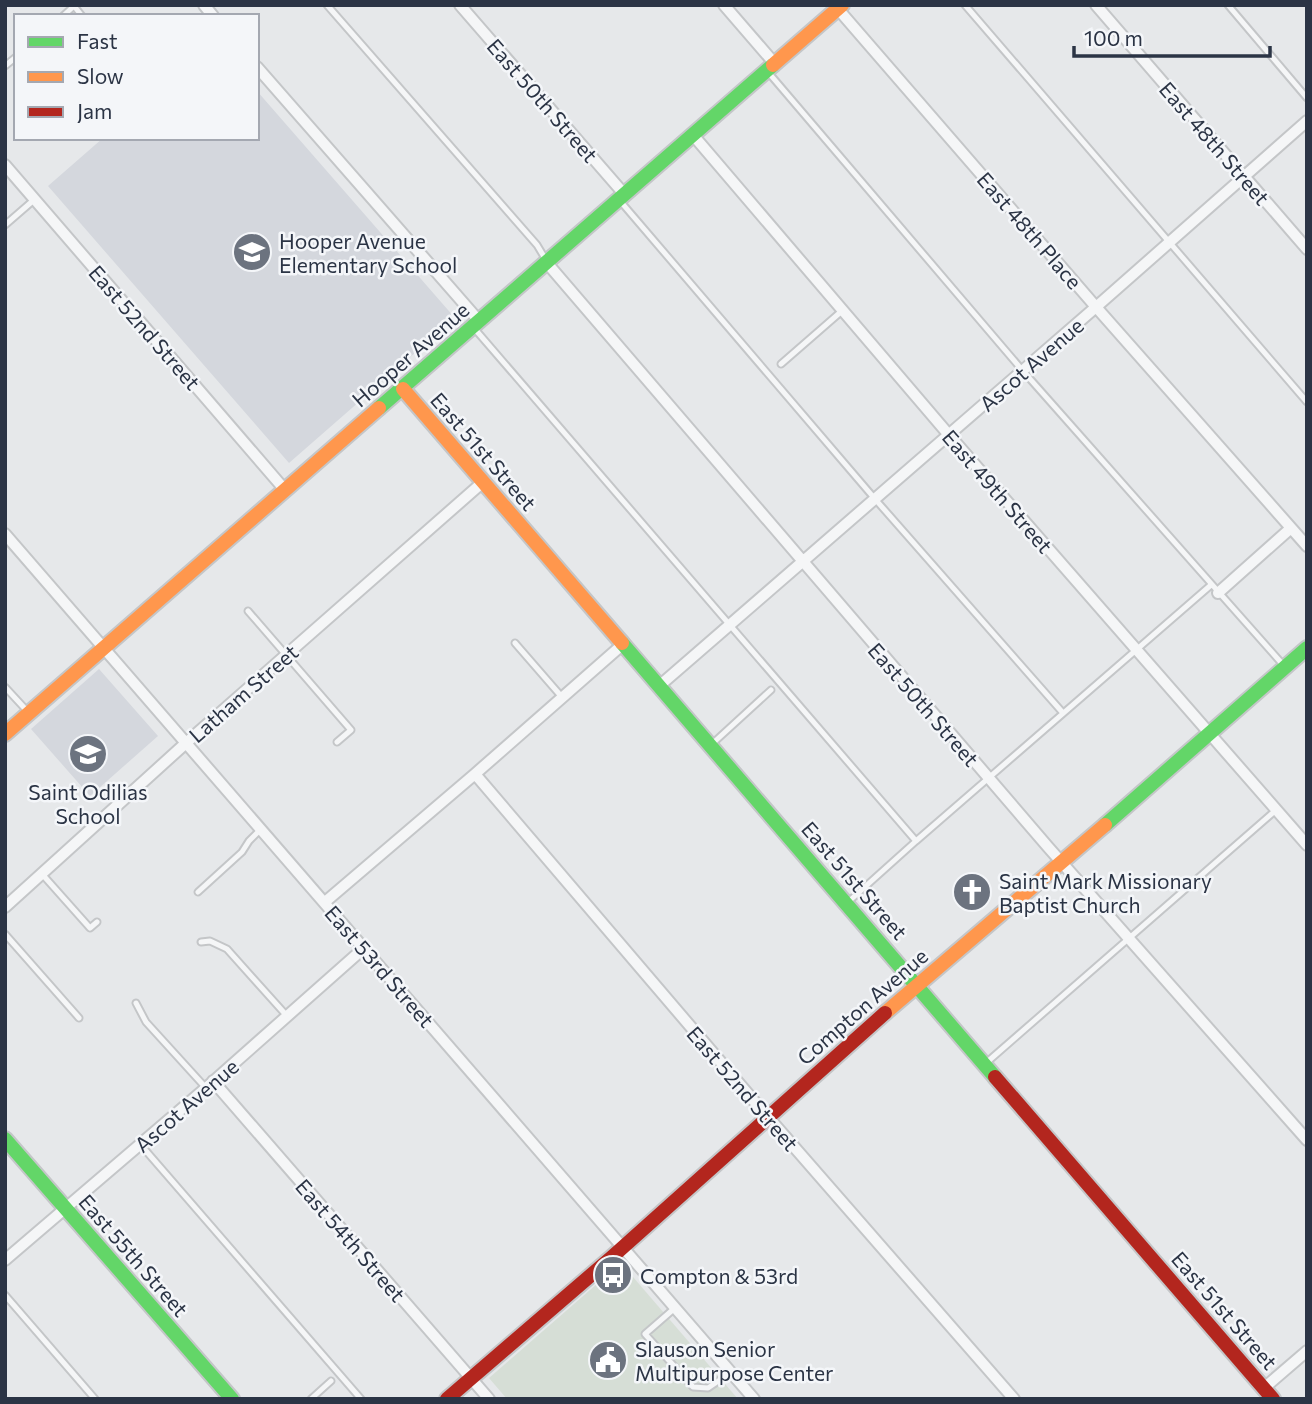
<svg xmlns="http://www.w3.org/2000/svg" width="1312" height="1404" font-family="Commissioner,sans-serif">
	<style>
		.built { fill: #d4d7dd }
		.green { fill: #d6ded6 }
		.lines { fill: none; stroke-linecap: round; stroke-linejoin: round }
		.lane-casing { stroke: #c4c6c8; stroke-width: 9 }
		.street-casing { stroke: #c4c6c8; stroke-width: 14 }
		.fast-casing { stroke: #c4c6c8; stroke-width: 18 }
		.slow-casing { stroke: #c4c6c8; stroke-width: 18 }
		.jam-casing { stroke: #c4c6c8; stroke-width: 18 }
		.lane { stroke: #f5f6f7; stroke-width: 5 }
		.street { stroke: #f5f6f7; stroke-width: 10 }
		.fast { stroke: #63d668; stroke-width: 14 }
		.slow { stroke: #ff974d; stroke-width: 14 }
		.jam { stroke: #b3261e; stroke-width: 14 }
		.labels { text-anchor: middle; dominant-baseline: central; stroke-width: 5; stroke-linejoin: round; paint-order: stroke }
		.street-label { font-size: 21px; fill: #2b3445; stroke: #f4f6f9 }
		.poi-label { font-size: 21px; fill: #2b3445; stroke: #f4f6f9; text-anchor: start }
	</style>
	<rect width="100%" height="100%" fill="#e6e8ea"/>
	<path class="built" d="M257 91 455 318 289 463 48 186 103 138H257Z
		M99 669 158 736 90 796 31 729Z"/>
	<path class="green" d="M621 1263 738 1399H507L489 1378Z"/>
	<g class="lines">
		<defs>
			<path id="lane" d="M327 5 537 245 546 260
				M965 5 1307 402
				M1228 5 1307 98
				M63 16 74 6 82 16
				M5 66 16 57
				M768 72 1023 371 1285 667
				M621 202 875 499 1063 713
				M5 225 35 199
				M474 328 916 841 1211 585
				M781 364 843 310
				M248 611 351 730 337 742
				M515 643 561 696
				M5 687 29 713
				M712 744 771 690
				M42 874 90 928 97 922
				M198 892 242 852 249 841 261 829
				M847 903 916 841
				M5 934 79 1018
				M201 942 210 941 227 949 287 1016
				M136 1003 146 1022 206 1088
				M986 1063 1276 810
				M140 1144 361 1399
				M5 1295 95 1399
				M676 1307 645 1334 693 1387 708 1388 730 1373
				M311 1399 331 1381"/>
			<path id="street" d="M204 5 213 16
				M460 5 625 195
				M724 5 775 64
				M1096 5 1307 249
				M838 9 1096 307 1307 546
				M257 67 480 322
				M693 135 949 435 1307 845
				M5 165 285 490
				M547 263 1048 847 1307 1140
				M5 534 754 1399
				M1218 593 1291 528
				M658 687 1096 307 1307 121
				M475 774 754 1101 1014 1399
				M325 902 475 774 622 645
				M5 907 186 743 483 482
				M213 1081 489 1399
				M5 1260 206 1088 364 948
				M1264 1388 1307 1351"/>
			<path id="fast" d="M379 408 773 65
				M622 643 995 1077
				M1105 825 1307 648
				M5 1139 232 1399"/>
			<path id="slow" d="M773 65 842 5
				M403 389 622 643
				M5 734 379 408
				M885 1013 1105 825"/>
			<path id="jam" d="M995 1077 1273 1399
				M447 1399 612 1257 885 1013"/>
		</defs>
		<use href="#lane" class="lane-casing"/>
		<use href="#street" class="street-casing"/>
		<use href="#fast" class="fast-casing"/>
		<use href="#slow" class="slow-casing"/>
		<use href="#jam" class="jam-casing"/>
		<use href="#lane" class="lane"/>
		<use href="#street" class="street"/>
		<use href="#fast" class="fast"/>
		<use href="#slow" class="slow"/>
		<use href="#jam" class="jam"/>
	</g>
	<defs>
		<symbol id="school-disc" viewBox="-11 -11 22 22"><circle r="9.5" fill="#6c737f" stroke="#f4f6f9"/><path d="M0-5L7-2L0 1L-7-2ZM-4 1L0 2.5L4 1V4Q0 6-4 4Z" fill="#fff"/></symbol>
		<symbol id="church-disc" viewBox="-11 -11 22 22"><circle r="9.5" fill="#6c737f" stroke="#f4f6f9"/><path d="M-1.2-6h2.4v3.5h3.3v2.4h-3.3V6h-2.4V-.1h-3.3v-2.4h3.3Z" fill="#fff"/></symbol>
		<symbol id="bus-disc" viewBox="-11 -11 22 22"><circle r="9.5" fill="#6c737f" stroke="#f4f6f9"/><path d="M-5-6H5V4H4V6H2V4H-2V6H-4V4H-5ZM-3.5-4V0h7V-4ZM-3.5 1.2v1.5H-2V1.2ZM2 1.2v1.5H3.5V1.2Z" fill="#fff"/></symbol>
		<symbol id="civic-disc" viewBox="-11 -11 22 22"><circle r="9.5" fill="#6c737f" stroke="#f4f6f9"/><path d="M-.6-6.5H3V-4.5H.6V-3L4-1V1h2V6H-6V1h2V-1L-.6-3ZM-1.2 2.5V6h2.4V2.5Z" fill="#fff"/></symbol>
	</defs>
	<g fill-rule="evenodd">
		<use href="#school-disc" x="230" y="230" width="44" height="44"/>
		<use href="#school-disc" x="66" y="732" width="44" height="44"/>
		<use href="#church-disc" x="950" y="870" width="44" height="44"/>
		<use href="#bus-disc" x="591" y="1253" width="44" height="44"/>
		<use href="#civic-disc" x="586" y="1338" width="44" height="44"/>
	</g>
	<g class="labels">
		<g class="street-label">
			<text transform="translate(543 100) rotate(49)">East 50th Street</text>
			<text transform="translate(1215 143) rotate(49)">East 48th Street</text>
			<text transform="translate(1030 230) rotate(49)">East 48th Place</text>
			<text transform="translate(145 327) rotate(49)">East 52nd Street</text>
			<text transform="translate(410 354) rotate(-41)">Hooper Avenue</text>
			<text transform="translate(1031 364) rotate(-41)">Ascot Avenue</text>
			<text transform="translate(484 451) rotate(49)">East 51st Street</text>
			<text transform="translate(998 491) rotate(49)">East 49th Street</text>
			<text transform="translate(243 693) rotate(-41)">Latham Street</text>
			<text transform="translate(924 704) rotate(49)">East 50th Street</text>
			<text transform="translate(855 880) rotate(49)">East 51st Street</text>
			<text transform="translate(380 966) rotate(49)">East 53rd Street</text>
			<text transform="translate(862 1006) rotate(-41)">Compton Avenue</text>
			<text transform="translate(743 1088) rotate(49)">East 52nd Street</text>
			<text transform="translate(186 1105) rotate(-41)">Ascot Avenue</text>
			<text transform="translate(351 1240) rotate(49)">East 54th Street</text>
			<text transform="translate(134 1255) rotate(49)">East 55th Street</text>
			<text transform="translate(1225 1310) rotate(49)">East 51st Street</text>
		</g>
		<g class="poi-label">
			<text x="279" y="240">Hooper Avenue<tspan x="279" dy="24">Elementary School</tspan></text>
			<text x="88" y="791" text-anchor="middle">Saint Odilias<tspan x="88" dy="24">School</tspan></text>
			<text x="999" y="880">Saint Mark Missionary<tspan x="999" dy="24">Baptist Church</tspan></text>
			<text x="640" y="1275">Compton &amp; 53rd</text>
			<text x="635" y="1348">Slauson Senior<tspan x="635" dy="24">Multipurpose Center</tspan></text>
		</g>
	</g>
	<rect width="1312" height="1404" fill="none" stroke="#2b3445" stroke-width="14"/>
	<rect x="14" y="14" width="245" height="126" fill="#f4f6f9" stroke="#a4a8b1" stroke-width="2"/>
	<rect x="28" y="37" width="35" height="10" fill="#63d668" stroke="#a4a8b1" stroke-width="2"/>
	<text x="77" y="49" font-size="21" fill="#2b3445">Fast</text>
	<rect x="28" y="72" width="35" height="10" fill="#ff974d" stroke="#a4a8b1" stroke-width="2"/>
	<text x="77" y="84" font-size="21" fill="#2b3445">Slow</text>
	<rect x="28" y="107" width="35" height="10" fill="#b3261e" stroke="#a4a8b1" stroke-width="2"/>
	<text x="77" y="119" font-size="21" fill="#2b3445">Jam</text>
	<path d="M1074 46v10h196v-10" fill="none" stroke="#2b3445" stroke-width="3.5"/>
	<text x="1084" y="46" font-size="21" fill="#2b3445" stroke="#f4f6f9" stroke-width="5" paint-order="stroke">100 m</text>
</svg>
